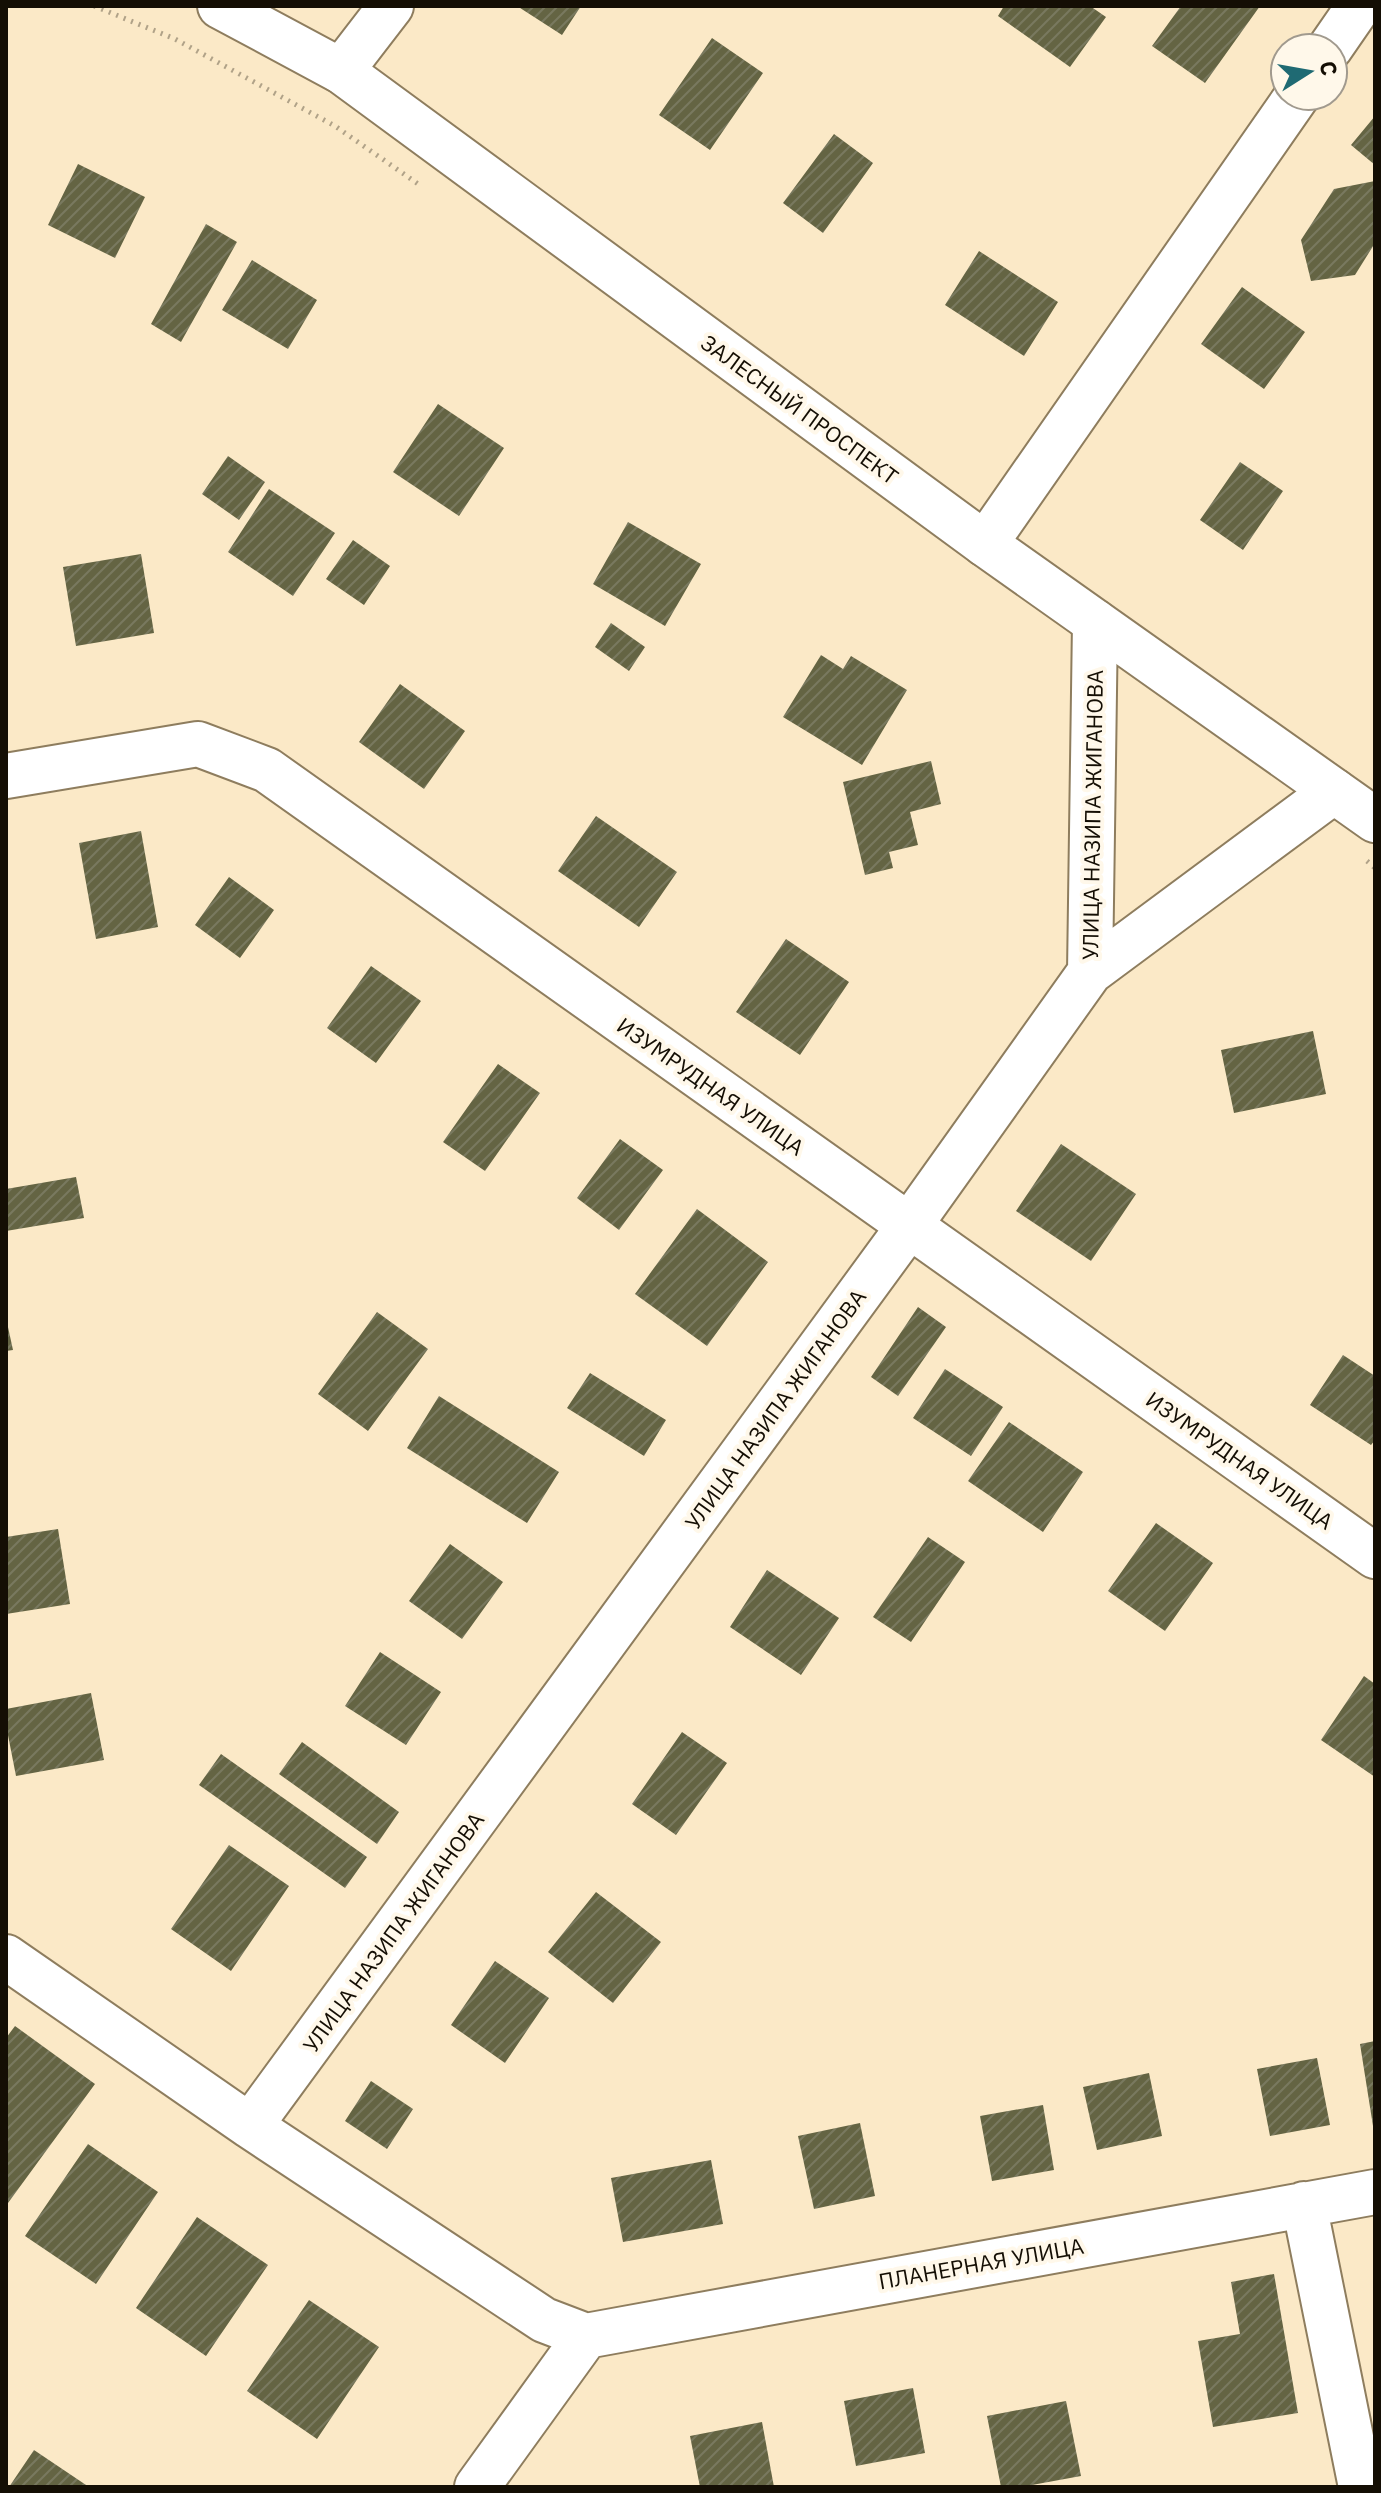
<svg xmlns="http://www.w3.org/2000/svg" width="1381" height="2493" font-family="'IBM Plex Sans',sans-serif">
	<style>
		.building { fill: url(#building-hatch) }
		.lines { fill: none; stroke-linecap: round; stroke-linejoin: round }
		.minor-casing { stroke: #8e7d5e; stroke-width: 48 }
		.major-casing { stroke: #8e7d5e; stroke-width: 48 }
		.path { stroke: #b0a288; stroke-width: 5; stroke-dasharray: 2 6; stroke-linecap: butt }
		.minor { stroke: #fff; stroke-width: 44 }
		.major { stroke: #fff; stroke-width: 44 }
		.labels { text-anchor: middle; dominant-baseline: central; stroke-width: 8; stroke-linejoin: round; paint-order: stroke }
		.street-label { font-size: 22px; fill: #140e04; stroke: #fff8ea }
	</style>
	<defs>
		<pattern id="building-hatch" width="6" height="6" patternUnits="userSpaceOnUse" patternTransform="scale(2)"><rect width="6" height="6" fill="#646443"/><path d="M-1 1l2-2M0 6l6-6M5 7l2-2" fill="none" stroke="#79795f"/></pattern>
	</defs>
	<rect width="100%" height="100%" fill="#fbe9c7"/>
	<path class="building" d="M517 6H581L562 35Z
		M1004 6H1090L1106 17 1070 67 998 16Z
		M1181 6H1260L1205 83 1152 46Z
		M712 38 763 73 710 150 659 115Z
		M1375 116V165L1351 145Z
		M834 134 873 163 823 233 783 203Z
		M78 164 145 197 115 258 48 225Z
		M1375 181V243L1355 275 1311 281 1301 240 1334 189Z
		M206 224 237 242 181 342 151 324Z
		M979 251 1058 302 1024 356 945 305Z
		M252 260 317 300 288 349 222 310Z
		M1242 287 1305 332 1264 389 1201 344Z
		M438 404 504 448 459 516 393 472Z
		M228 456 265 482 239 520 202 494Z
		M1240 462 1283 491 1243 550 1200 520Z
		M269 489 335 533 293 596 228 552Z
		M628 522 701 564 665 626 593 584Z
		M353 540 390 566 364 605 326 579Z
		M141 554 154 633 76 646 63 567Z
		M611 623 645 647 629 671 595 647Z
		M821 655 843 669 851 656 907 690 862 765 783 717Z
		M400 684 465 731 424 789 359 742Z
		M931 761 941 804 910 812 918 845 889 852 893 868 865 875 843 782Z
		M596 816 677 872 639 927 558 871Z
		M141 831 158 927 96 939 79 843Z
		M229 877 274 910 240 958 195 925Z
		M786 939 849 982 800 1055 736 1012Z
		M371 966 421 1001 376 1063 327 1028Z
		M1313 1031 1326 1094 1234 1113 1221 1050Z
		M498 1064 540 1093 485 1171 443 1142Z
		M620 1139 663 1170 619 1230 577 1198Z
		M1061 1144 1136 1194 1091 1261 1016 1211Z
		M76 1177 84 1218 6 1231V1189Z
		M697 1209 768 1262 707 1346 635 1294Z
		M918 1307 946 1327 898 1396 871 1377Z
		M377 1312 428 1349 368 1431 318 1394Z
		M6 1318 13 1350 6 1351Z
		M1343 1355 1375 1376V1440L1371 1445 1310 1405Z
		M945 1369 1003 1407 971 1456 913 1418Z
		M590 1373 666 1420 644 1456 567 1408Z
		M439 1396 559 1472 527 1523 407 1448Z
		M1009 1422 1083 1472 1043 1532 968 1481Z
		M1156 1523 1213 1563 1165 1631 1108 1591Z
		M58 1529 70 1604 6 1614V1537Z
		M928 1537 965 1562 911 1642 873 1617Z
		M450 1544 503 1582 462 1639 409 1601Z
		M767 1570 839 1618 801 1675 730 1627Z
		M380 1652 441 1692 406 1745 345 1706Z
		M1364 1676 1375 1684V1777L1321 1740Z
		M91 1693 104 1760 16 1776 6 1725V1709Z
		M682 1732 727 1763 676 1835 632 1804Z
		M302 1742 399 1812 377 1844 279 1774Z
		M221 1754 367 1857 345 1888 199 1785Z
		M229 1845 289 1886 231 1971 171 1929Z
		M596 1892 661 1942 613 2003 548 1952Z
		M495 1961 549 1998 505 2063 451 2025Z
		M15 2026 95 2084 8 2203 6 2201V2038Z
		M1375 2041V2126H1373L1360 2044Z
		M1317 2058 1330 2125 1270 2136 1257 2069Z
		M1149 2073 1162 2136 1097 2150 1083 2087Z
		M371 2081 413 2109 387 2149 345 2121Z
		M1043 2105 1054 2170 992 2181 980 2116Z
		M860 2123 875 2196 814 2209 798 2136Z
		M88 2144 158 2192 96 2284 25 2236Z
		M711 2160 723 2224 623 2242 611 2178Z
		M197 2217 268 2265 206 2356 136 2308Z
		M1274 2274 1298 2413 1213 2427 1198 2341 1240 2334 1231 2282Z
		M309 2300 379 2347 317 2439 247 2391Z
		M913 2388 925 2453 856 2466 844 2401Z
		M1066 2401 1081 2476 1021 2487H1001L987 2416Z
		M762 2422 774 2487H700L690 2436Z
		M34 2450 89 2487H9Z"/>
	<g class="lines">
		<defs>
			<path id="minor" d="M1330 48 1359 6
				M341 71 391 6
				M985 544 1297 96
				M6 776 198 744 267 770 1375 1556
				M1090 972 1334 791
				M6 1957 250 2126 544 2320 586 2336
				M250 2126 909 1226 1090 972 1095 622
				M1304 2204 1361 2487
				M586 2336 1375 2192
				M477 2487 586 2336"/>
			<path id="major" d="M220 6 341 71 985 544 1375 820"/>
		</defs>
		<use href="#minor" class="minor-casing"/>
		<use href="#major" class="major-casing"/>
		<path class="path" d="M94 6 175 39 335 126 421 186
			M1367 861 1375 868"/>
		<use href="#minor" class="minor"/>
		<use href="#major" class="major"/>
	</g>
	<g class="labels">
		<g class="street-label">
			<text transform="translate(800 409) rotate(36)">ЗАЛЕСНЫЙ ПРОСПЕКТ</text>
			<text transform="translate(1092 815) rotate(-89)">УЛИЦА НАЗИПА ЖИГАНОВА</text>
			<text transform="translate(711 1086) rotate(35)">ИЗУМРУДНАЯ УЛИЦА</text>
			<text transform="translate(775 1409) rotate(-54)">УЛИЦА НАЗИПА ЖИГАНОВА</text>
			<text transform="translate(1240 1460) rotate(35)">ИЗУМРУДНАЯ УЛИЦА</text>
			<text transform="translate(393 1932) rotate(-54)">УЛИЦА НАЗИПА ЖИГАНОВА</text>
			<text transform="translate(981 2263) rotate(-10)">ПЛАНЕРНАЯ УЛИЦА</text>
		</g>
	</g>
	<rect width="1381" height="2493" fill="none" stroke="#140e04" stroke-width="16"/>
	<g transform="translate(1309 72) rotate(79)"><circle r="38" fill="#fff8ea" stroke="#a19a8e" stroke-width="2"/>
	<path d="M0-6L14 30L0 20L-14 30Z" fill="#1f6a73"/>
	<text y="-12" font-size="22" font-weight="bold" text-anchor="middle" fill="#140e04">С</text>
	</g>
</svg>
